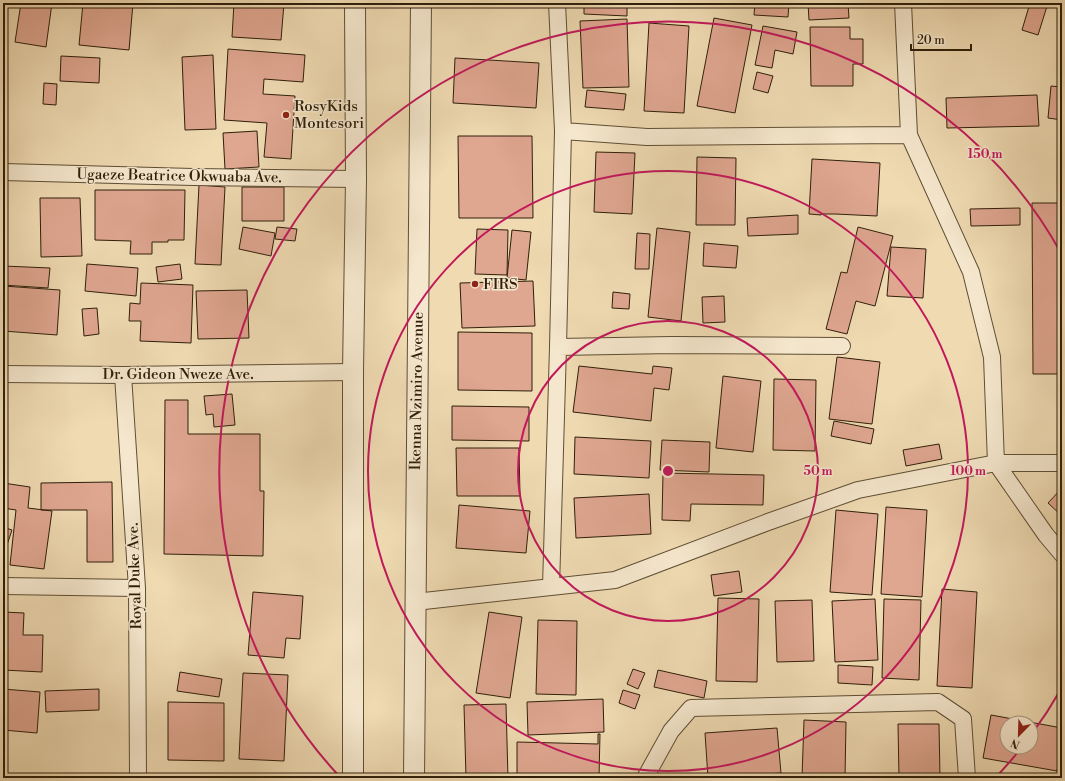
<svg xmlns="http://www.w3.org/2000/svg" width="1065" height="781" font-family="'Libre Bodoni',serif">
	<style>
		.building { fill: #dfa690; stroke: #2f1f0a; fill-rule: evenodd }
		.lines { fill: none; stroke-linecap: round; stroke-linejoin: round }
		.minor-casing { stroke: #5f4e34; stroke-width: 18 }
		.tertiary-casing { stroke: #5f4e34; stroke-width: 22 }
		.minor { stroke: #f5e7cd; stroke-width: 16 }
		.tertiary { stroke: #f5e7cd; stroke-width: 20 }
		.ring { fill: none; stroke: #c2185b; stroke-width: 2 }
		.poi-dot { fill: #8f2418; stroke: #f5e7cd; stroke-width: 1.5 }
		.labels { text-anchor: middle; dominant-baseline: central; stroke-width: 3; stroke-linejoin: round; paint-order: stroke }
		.poi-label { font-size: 15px; fill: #2f1f0a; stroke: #f5e7cd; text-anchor: start }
		.street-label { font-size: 15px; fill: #2f1f0a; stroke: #f5e7cd }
		.centre { fill: #c2185b; stroke: #f5e7cd; stroke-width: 2 }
		.ring-label { font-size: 12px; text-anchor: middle; font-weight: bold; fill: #c2185b; stroke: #f5e7cd; stroke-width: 3; stroke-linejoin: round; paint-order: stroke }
	</style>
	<rect width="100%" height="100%" fill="#efdab2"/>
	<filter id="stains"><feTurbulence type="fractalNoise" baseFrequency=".005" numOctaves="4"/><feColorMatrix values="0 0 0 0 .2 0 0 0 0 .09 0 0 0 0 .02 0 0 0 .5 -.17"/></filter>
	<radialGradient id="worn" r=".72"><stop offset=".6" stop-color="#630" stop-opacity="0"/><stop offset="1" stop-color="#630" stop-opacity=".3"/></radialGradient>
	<path class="building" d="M21 3H52L46 47 15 42Z
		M83 3H133L129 50 79 45Z
		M234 3H284L281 40 232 37Z
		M584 3 627 6V16L584 14Z
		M755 3H789L788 17 754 15Z
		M808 3H848L849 18 809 20Z
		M1030 3H1048L1038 35 1022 30Z
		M714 18 752 25 735 113 697 106Z
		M627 19 629 87 583 88 580 21Z
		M649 23 689 26 684 113 644 111Z
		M763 26 797 32 793 54 775 50 772 68 755 65Z
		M810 27H850V39H863V64H853V86H811Z
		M228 49 305 55 303 82 264 79 263 94 295 96 291 159 264 157 267 123 224 120Z
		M213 55 216 129 185 130 182 57Z
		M61 56 100 58 99 83 60 81Z
		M455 58 539 63 536 108 453 103Z
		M757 72 773 76 768 93 753 89Z
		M44 83 57 84 56 105 43 104Z
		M1051 86 1062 87V120L1048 118Z
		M587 90 626 94 624 110 585 107Z
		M1037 95 1039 126 947 128 946 98Z
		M257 131 259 167 225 169 223 133Z
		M458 136H532L533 218H459Z
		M596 152 635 153 632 214 594 212Z
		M697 157 736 158 735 225H696Z
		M812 159 880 163 877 216 835 214H821V215L809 214Z
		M199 185 225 187 221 265 195 264Z
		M242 187H284V221H242Z
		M95 190H185L184 240H168V242H152V254H130L131 241 95 240Z
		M40 198H80L82 256 41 257Z
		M1032 203H1062V374H1033Z
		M1020 208V225L971 226 970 209Z
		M798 215V234L748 236 747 218Z
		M243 227 275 233 271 256 239 249Z
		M277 227 297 229 295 241 275 239Z
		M858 227 893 236 875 306 856 301 847 334 826 329 841 272 847 273Z
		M657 228 690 232 681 321 648 317Z
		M477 229 508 230 507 275 475 274Z
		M512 230 531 232 526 280 507 278Z
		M637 233 650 234 649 269H635Z
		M704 243 738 246 736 268 703 266Z
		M891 247 926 249 923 298 887 296Z
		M87 264 138 268 136 296 85 291Z
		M180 264 182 279 158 282 156 267Z
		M3 266 50 268 48 288 3 285Z
		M533 281 535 326 462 328 460 283Z
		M141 283 193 285 191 343 140 341 141 321H129L130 303 140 304Z
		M3 286 60 290 57 335 3 331Z
		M247 290 249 338 198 339 196 291Z
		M613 292 630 294 629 309 612 308Z
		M724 296 725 322 703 323 702 297Z
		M97 308 99 334 84 336 82 309Z
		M458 332 532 333V391L458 390Z
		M837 357 880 362 872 424 829 419Z
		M579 366 652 374 653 366 672 368 669 390 654 388 651 421 573 412Z
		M723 376 761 381 753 452 716 448Z
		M774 379 816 380 815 451 773 450Z
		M232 394 235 425 214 427 213 414 206 415 204 396Z
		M165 400H188V434H260V491H264L263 556 164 554Z
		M452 406 529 407V441L452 440Z
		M834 421 874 429 871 444 831 436Z
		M575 437 651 441 649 478 574 474Z
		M662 440 710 442 709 472 660 470Z
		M939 444 942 459 906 466 903 450Z
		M456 448H519L520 496H457Z
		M663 473 764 475 763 505 691 504 690 521 662 520Z
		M112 482 113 562H87V510H41V483Z
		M3 483 30 487 28 508 52 511 44 569 10 565 16 510 3 508Z
		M1062 488V516L1048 503Z
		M649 494 651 534 576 538 574 498Z
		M459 505 530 511 526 553 456 548Z
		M886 507 927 510 922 597 881 594Z
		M836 510 878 514 872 595 830 592Z
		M3 527 12 530 3 557Z
		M739 571 742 592 714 596 711 575Z
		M942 589 977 592 972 688 937 686Z
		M253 592 303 596 300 639 286 638 284 658 248 655Z
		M718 598 759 599 757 682 716 681Z
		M875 599 878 660 835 662 832 601Z
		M884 599 921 600 919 680 882 678Z
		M812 600 814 661 777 662 775 601Z
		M3 612 24 613 23 635H43L42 672 3 670Z
		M489 612 522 617 510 698 476 693Z
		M538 620 577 621 576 695 536 694Z
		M838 665 873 667 872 685 838 683Z
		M633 669 645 673 638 689 627 684Z
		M658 670 707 681 704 698 654 687Z
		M180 672 222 679 219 697 177 691Z
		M243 673 288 675 284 761 239 759Z
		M3 689 40 692 37 733 3 730Z
		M99 689V710L46 712 45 691Z
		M623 690 640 695 635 709 619 703Z
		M603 699 604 732 528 735 527 702Z
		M168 702 224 703V761L168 760Z
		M506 704 508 778H466L464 705Z
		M991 715 1062 728V740L1057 771 983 758ZM1007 723H1031V747H1007Z
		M804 720 846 722 845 778H802Z
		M898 724H939L940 778H899Z
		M777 728 781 773 708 778 705 733Z
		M598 734H600L599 778H517V742L598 744Z"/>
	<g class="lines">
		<defs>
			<path id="minor" d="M903 3 909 135 971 272 992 357 996 463H1062
				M563 131 647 137 909 135
				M3 172 193 177 356 179
				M558 347 672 345 842 346
				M3 374 123 375 353 372
				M123 375 137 588 138 778
				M3 586 137 588
				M551 587 558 347 563 131 557 3
				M415 602 615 580 768 522 858 490 996 463 1046 535 1062 554
				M645 778 671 731 691 708 938 702 963 719 967 778"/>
			<path id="tertiary" d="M353 778V372L356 179 355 3
				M414 778 421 3"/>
		</defs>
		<use href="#minor" class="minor-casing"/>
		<use href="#tertiary" class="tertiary-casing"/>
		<use href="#minor" class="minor"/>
		<use href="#tertiary" class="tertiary"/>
	</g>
	<g class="ring">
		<circle cx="668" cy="471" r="150"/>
		<circle cx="668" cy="471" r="300"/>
		<path d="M1061 689A449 449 0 0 1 1031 735M1022 747A449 449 0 0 1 996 777M340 777A449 449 0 1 1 1061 253"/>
	</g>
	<g class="poi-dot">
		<circle cx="286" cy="115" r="4"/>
		<circle cx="475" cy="284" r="4"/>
	</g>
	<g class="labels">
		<g class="poi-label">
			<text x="294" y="106">RosyKids<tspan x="294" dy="17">Montesori</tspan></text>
			<text x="483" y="284">FIRS</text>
		</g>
		<g class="street-label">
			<text transform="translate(179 176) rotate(1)">Ugaeze Beatrice Okwuaba Ave.</text>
			<text x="178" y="374">Dr. Gideon Nweze Ave.</text>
			<text transform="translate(417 391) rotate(-89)">Ikenna Nzimiro Avenue</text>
			<text transform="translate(135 576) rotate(-92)">Royal Duke Ave.</text>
		</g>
	</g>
	<circle cx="668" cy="471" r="6" class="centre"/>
	<g class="ring-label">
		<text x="985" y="158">150 m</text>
		<text x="818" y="475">50 m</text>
		<text x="968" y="475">100 m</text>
	</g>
	<rect width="1065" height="781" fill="none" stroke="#efdab2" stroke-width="16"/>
	<rect x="4" y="4" width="1057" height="773" fill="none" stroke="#2f1f0a" stroke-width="2"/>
	<rect x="8" y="8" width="1049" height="765" fill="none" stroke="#2f1f0a"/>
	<g transform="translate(1019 735) rotate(203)"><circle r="19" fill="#f5e7cd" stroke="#a6977f"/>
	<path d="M0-3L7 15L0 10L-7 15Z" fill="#8f2418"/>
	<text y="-6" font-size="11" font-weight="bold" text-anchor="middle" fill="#2f1f0a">N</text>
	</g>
	<path d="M911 44v6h60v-6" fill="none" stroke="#2f1f0a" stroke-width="2"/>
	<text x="917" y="44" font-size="12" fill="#2f1f0a" stroke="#f5e7cd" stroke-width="3" paint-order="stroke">20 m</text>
	<rect width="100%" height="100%" filter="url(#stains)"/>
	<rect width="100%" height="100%" fill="url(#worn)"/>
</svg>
